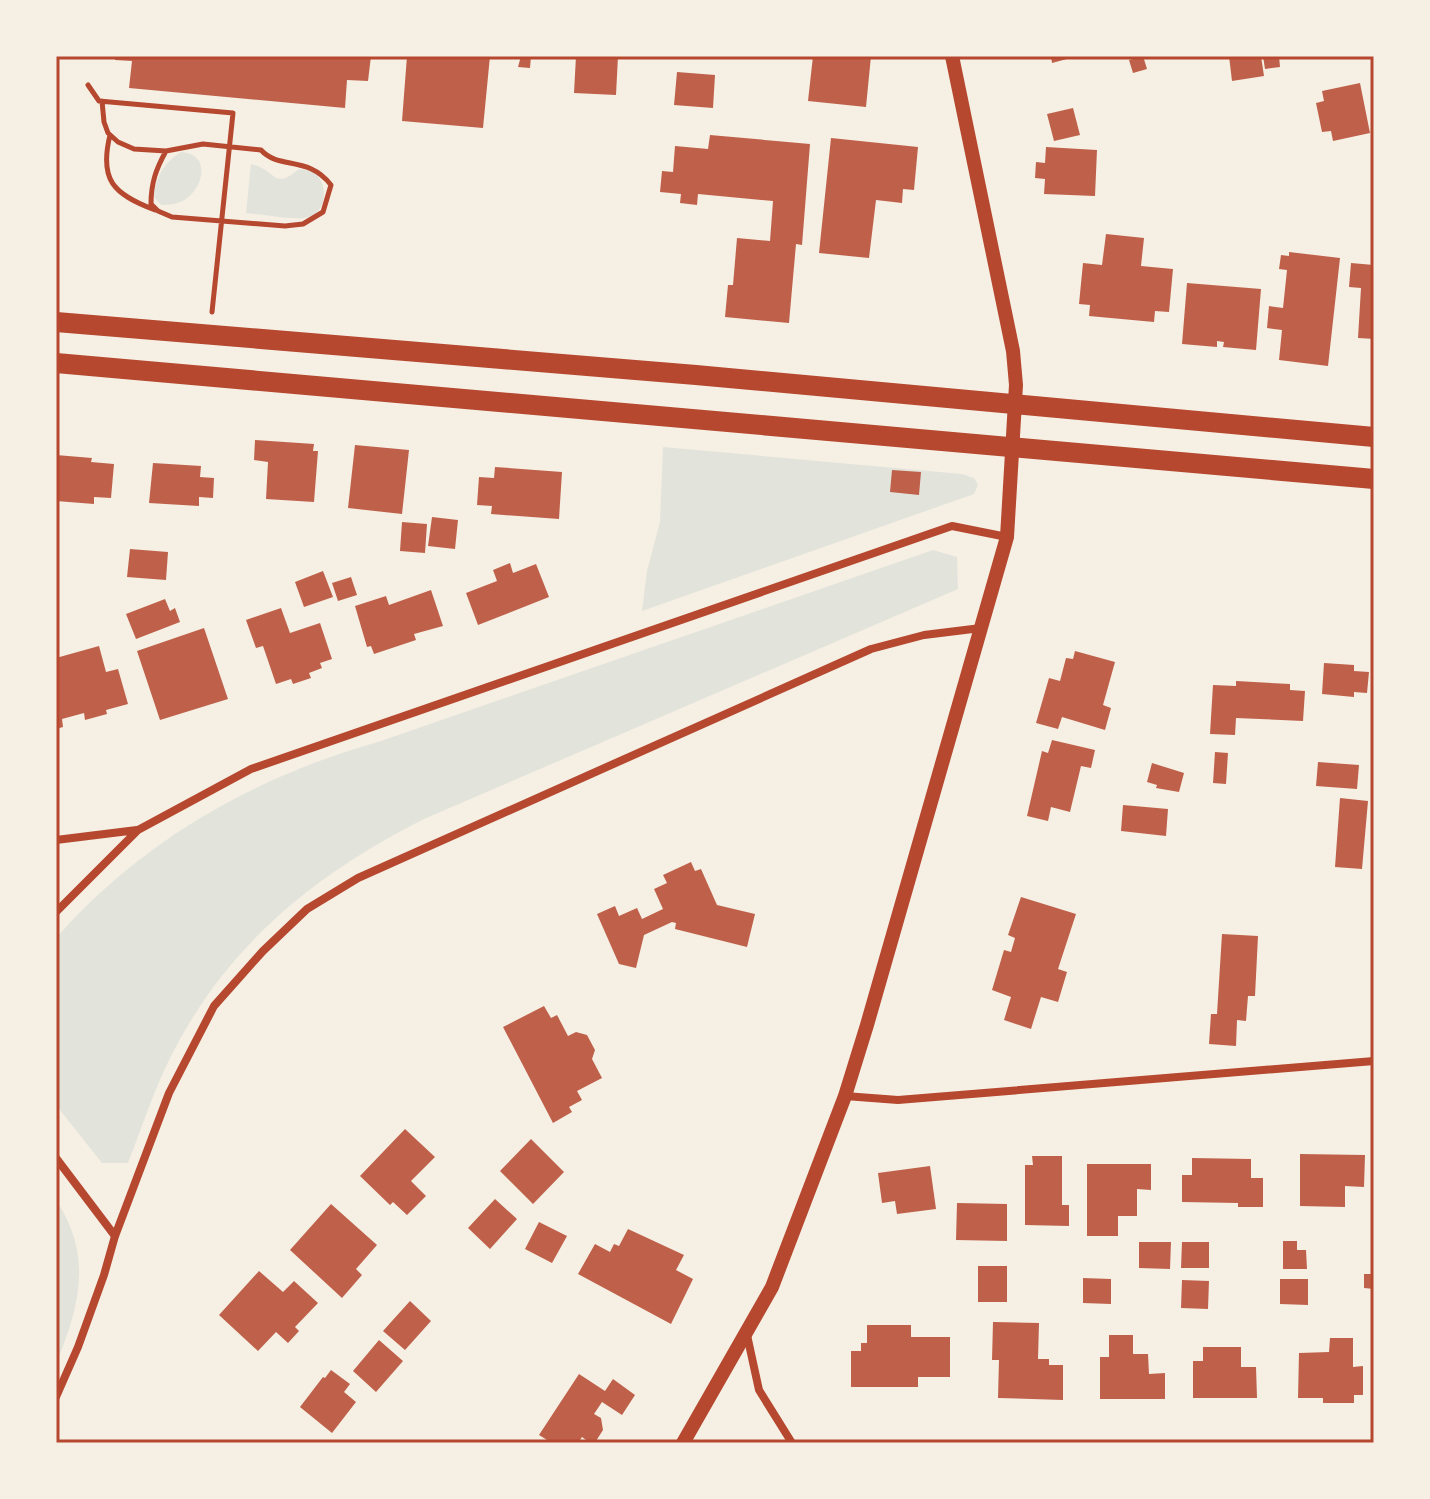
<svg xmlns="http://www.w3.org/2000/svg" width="1430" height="1499" font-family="'Public Sans',sans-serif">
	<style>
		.green { fill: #e2e4dc }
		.building { fill: #bf614a }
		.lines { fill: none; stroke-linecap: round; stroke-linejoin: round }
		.path { stroke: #b5482f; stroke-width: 5 }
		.minor { stroke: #b5482f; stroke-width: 8 }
		.tertiary { stroke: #b5482f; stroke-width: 14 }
		.primary { stroke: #b5482f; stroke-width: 20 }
		.neatline { fill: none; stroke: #b5482f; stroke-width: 3 }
	</style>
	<rect width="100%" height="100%" fill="#f6efe4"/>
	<path class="green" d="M181 152C211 154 204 186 186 199 179 204 169 205 161 205L154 197C156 176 164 163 181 152Z
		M251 164C279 171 272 191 299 169 305 170 312 170 317 175 328 187 326 212 309 217 294 221 262 214 246 213Z
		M663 447 962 474 974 478 978 485 974 494 642 611 647 571 660 522Z
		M933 550 957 557 958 589 424 819C314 875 228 944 171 1056 154 1090 142 1127 128 1163H102L56 1105V938C142 840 256 776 381 741Z
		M56 1200C93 1256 80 1305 56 1364Z"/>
	<path class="building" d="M115 56H371L368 81 347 80 345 108 129 88 132 61 115 60Z
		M407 56H490L483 128 402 121Z
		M521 56H531L530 68 518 67Z
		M576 56H618L616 95 574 93Z
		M813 56H871L866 107 808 101Z
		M1051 56H1066L1067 59 1052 63Z
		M1143 56 1147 69 1133 73 1129 60Z
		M1229 56H1261L1264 76 1232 81Z
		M1263 56H1279L1280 67 1265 69Z
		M677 72 715 75 713 108 674 105Z
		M1360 83 1370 133 1333 141 1331 131 1322 132 1316 103 1324 101 1322 91Z
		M1073 108 1080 135 1054 141 1047 114Z
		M710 135 810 144 802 245 796 244 789 323 725 317 728 285H733L737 238 770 241 773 201 698 194 697 205 680 203 681 194 660 192 662 171 673 172 675 146 708 149Z
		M831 138 918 147 914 190 903 189 902 203 876 200 869 258 819 253Z
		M1046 147 1097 150 1095 196 1044 194 1045 179 1035 178 1036 162 1045 163Z
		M1106 234 1144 238 1141 266 1173 269 1169 312 1155 311 1154 322 1089 316 1090 305 1079 304 1083 263 1102 265Z
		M1289 252 1340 258 1328 366 1279 360 1282 330 1267 328 1269 306 1283 308 1287 270 1279 269 1281 255 1289 256Z
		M1351 263 1374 265V339L1358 338 1361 288 1349 287Z
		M1187 283 1261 289 1256 350 1223 347 1224 342 1217 341V347L1182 344Z
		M255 440 314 444 313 451H318L314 502 266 499 268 462 254 460Z
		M355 445 409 450 402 514 348 508Z
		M56 455 92 458 91 462 114 464 111 498 94 497V504L56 501Z
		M153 463 201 466 200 477 214 478 213 498 199 497V506L149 503Z
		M495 467 562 472 559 519 491 514 492 506 477 505 479 477 494 478Z
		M892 470 921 472 919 495 890 492Z
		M432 517 458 520 455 549 428 546Z
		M402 522 427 524 425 553 400 551Z
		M130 549 168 552 166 580 127 577Z
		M510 563 513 573 536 564 549 597 478 625 466 593 497 581 493 570Z
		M323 571 333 597 304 607 295 582Z
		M351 577 357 595 338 601 332 583Z
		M431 590 443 626 414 634 416 640 374 654 371 646 367 647 355 606 386 596 389 605Z
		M165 599 170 611 175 608 180 622 136 639 126 614Z
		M281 608 290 633 320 623 332 659 320 663 322 668 309 673 311 678 293 684 291 679 276 684 263 646 256 648 246 620Z
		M204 628 228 699 160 720 137 651Z
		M99 646 106 672 118 669 128 704 106 710 107 714 85 720 84 713 62 719 63 727 56 729V658Z
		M1075 651 1115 662 1103 705 1111 708 1105 730 1062 717 1058 729 1036 723 1049 678 1060 681 1066 658 1073 659Z
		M1324 663 1354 665V671L1369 672 1367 693 1354 692V697L1322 694Z
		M1236 681 1290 684V690L1305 691 1303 721 1236 718 1235 735 1210 734 1213 685 1236 686Z
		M1052 740 1095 750 1091 768 1081 766 1070 812 1051 807 1048 821 1027 816 1042 751 1048 753Z
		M1215 752 1228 753 1226 784 1213 783Z
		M1318 762 1359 765 1357 789 1316 786Z
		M1152 763 1184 773 1179 792 1156 788 1157 785 1147 782Z
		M1340 798 1368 801 1362 869 1335 867Z
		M1123 805 1168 809 1166 836 1121 831Z
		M691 862 695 871 701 869 717 905 755 914 747 947 675 929 676 923 672 922 644 935 636 968 619 964 597 914 615 906 619 916 637 908 642 919 663 909 654 889 667 883 663 875Z
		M1021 897 1076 914 1058 969 1067 972 1058 1002 1041 997 1031 1029 1004 1020 1011 997 992 990 1004 950 1011 952 1015 938 1008 935Z
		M1222 934 1258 936 1255 996H1248L1246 1021 1237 1020 1236 1046 1209 1044 1211 1014H1217Z
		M544 1006 551 1018 557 1015 568 1036 576 1032 587 1035 595 1050 592 1059 602 1078 577 1091 582 1100 569 1107 572 1112 553 1123 503 1027Z
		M405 1129 435 1157 411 1181 426 1196 407 1215 393 1202 390 1205 360 1176Z
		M531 1139 564 1172 533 1204 500 1171Z
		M1300 1154 1365 1155 1364 1187 1345 1186V1207L1300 1206Z
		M1032 1156H1062V1205H1069V1226L1025 1225V1165H1033Z
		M1192 1158 1251 1159V1178H1263V1207H1238V1203L1182 1202V1175H1192Z
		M1087 1164H1151V1190L1137 1189V1216H1118V1236H1087Z
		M930 1166 936 1209 897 1214 895 1201 882 1203 878 1173Z
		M495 1199 517 1219 490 1249 468 1228Z
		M957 1203 1007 1204V1241L956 1240Z
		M331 1204 377 1245 356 1269 362 1275 342 1298 290 1250Z
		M539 1222 567 1236 552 1263 525 1249Z
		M628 1229 684 1255 676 1270 693 1279 671 1324 578 1274 595 1244 610 1252 614 1244 619 1246Z
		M1283 1241H1297V1250H1306L1307 1269H1283Z
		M1139 1242H1171L1170 1269 1139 1268Z
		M1182 1242H1209V1268H1181Z
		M978 1266H1007V1302H978Z
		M259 1271 283 1292 294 1281 318 1303 295 1327 299 1331 288 1343 276 1332 258 1351 219 1315Z
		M1364 1274H1374V1289L1364 1288Z
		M1083 1278 1111 1279V1304L1083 1303Z
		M1280 1279H1308V1305L1280 1304Z
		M1182 1280 1209 1281 1208 1309 1181 1308Z
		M410 1301 431 1321 405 1350 383 1331Z
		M993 1322 1039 1323 1038 1359H1049V1365H1063V1400L998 1398 999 1360H992Z
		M867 1325H911V1337H950V1377H918V1387H851V1351H861V1343H867Z
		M1109 1335H1133V1354H1148L1149 1374 1165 1373V1399H1100V1357H1109Z
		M1330 1338H1353V1367L1363 1366V1395H1354V1403H1323V1398H1298L1299 1353 1329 1352Z
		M379 1340 403 1361 376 1392 353 1371Z
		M1203 1347H1241V1367H1256L1257 1398H1193V1361H1203Z
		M331 1370 350 1384 344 1392 356 1402 332 1433 300 1407 323 1377 325 1378Z
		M579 1374 605 1391 613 1379 635 1395 622 1415 602 1402 594 1414 601 1418 603 1430 596 1441 589 1442 582 1437 578 1443H552L539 1435Z"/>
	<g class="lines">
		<path class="path" d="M88 85 99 101 233 113 212 312
			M102 101 104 122 108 133 118 142 134 149 166 151 203 144 261 150C279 170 308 155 331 185L323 212 303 224 285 226 172 217 158 211 151 204C151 183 156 169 166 151
			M110 135C99 180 113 194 155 210"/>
		<path class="minor" d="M56 840 137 830
			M56 912 138 830 251 769 952 526 1007 537
			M845 1096 898 1100 1374 1061
			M56 1158 115 1236
			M747 1335 759 1390 792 1443
			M56 1397 78 1347 104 1275 115 1236 169 1093 214 1006 263 951 307 909 358 878 871 649 924 635 981 628"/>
		<path class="tertiary" d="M683 1443 772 1287 845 1096 867 1025 1007 537 1016 385 1013 351 952 56"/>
		<path class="primary" d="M56 322 696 375 1374 437
			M56 363 1374 479"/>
	</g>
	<rect width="1430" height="1499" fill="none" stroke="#f6efe4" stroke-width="116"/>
	<rect x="58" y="58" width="1314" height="1383" class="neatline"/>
</svg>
